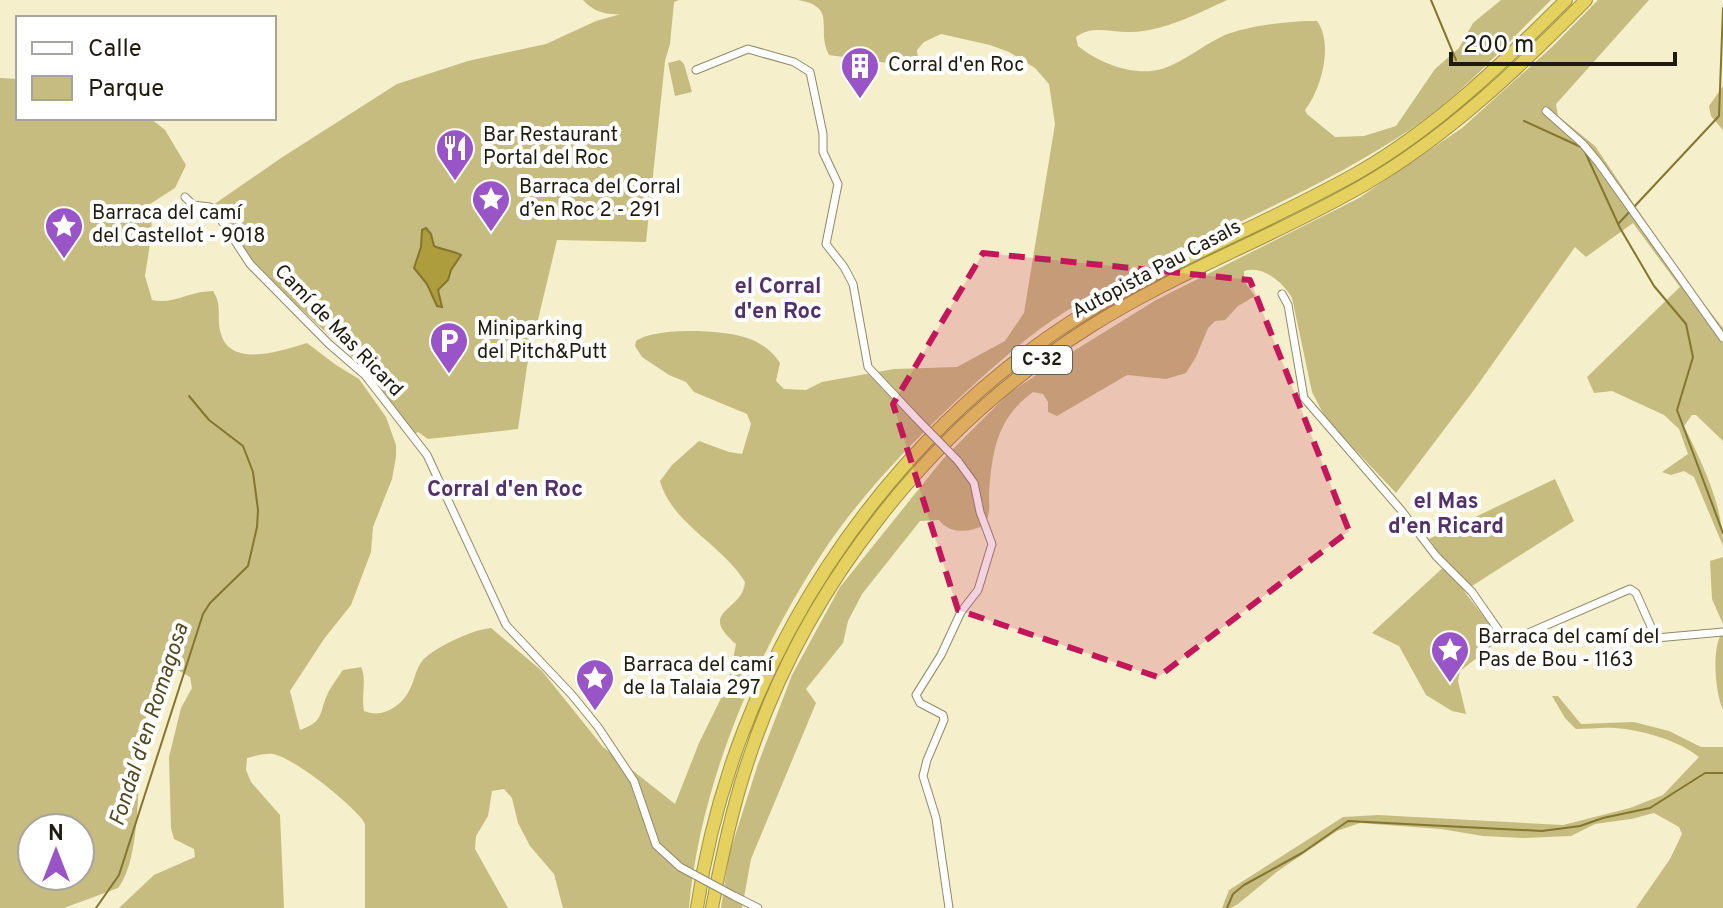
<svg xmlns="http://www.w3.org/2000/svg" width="1723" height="908" font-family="Overpass,sans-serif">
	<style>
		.green { fill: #c6bc80; fill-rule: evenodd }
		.water { fill: #ae9d3c; stroke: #83762e; stroke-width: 2 }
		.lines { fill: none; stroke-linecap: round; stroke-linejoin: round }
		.stream { stroke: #83762e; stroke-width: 2 }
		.minor-casing { stroke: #8f8a69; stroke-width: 9 }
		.motorway-casing { stroke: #9f9244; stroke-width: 14 }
		.minor { stroke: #fff; stroke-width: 7 }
		.motorway { stroke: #e4d160; stroke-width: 12 }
		.minor-bridge-casing { stroke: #8f8a69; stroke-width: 9; stroke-linecap: butt }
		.minor-bridge { stroke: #fff; stroke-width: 7 }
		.marked { fill: #c2185b; fill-opacity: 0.2; stroke: #c2185b; stroke-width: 6; stroke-dasharray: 16 10; stroke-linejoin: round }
		.labels { text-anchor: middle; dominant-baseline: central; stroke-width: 8; stroke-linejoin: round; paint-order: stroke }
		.shield { fill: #fff; stroke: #626057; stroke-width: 2 }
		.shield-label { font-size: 18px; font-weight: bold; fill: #1f1c0f }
		.poi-label { font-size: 20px; fill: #1f1c0f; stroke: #fff; text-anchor: start }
		.street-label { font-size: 20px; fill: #1f1c0f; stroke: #fff }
		.neighbourhood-label { font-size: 22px; font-weight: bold; fill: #53326b; stroke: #fff }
		.water-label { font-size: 22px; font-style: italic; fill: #504920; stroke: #fff }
	</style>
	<rect width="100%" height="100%" fill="#f5efcb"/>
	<path class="green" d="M583 0H679L674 2 670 44 665 61 646 242 557 240 527 366 518 429 428 439 418 432 410 436 364 368 244 256 213 205 281 158 397 84 468 61 546 44 596 21 621 14C606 15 594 12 583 0Z
		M798 0H1227C1197 14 1164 31 1131 32 1112 33 1092 24 1076 37L1078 46C1100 64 1137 78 1165 68 1186 60 1205 44 1225 35 1248 26 1293 20 1317 21 1334 44 1321 90 1305 110L1307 114 1335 137 1364 136 1396 126 1435 69 1459 48 1473 23 1501 0H1551C1506 44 1463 94 1411 129 1303 201 1179 244 1068 310 1033 331 1000 361 970 388 921 433 867 488 829 543 758 648 700 782 689 908H563L554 874 530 846 518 823 512 798 504 789 492 791 488 816 476 836 475 849 508 908H365V824L362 819C346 800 296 759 273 754 264 753 255 756 247 758L246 770 251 782 280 815 284 908H119L154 875 195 857 194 849 174 839 171 828 169 757 181 708 192 688 190 677 178 670C156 684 146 714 140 739 138 776 141 860 118 888L64 908H0V78L18 79V118H150L165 130 186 165 175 188 150 204 152 231 145 276 152 300C173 305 189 291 213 291 223 306 216 318 221 334 231 369 284 350 307 343L336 365 359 379 386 417 396 445V457L392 479 373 527 371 552 351 605 324 639 290 691 300 730C326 721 318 712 329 691 333 684 338 677 343 670L361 667C367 678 361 697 364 711 382 719 402 706 410 689 415 679 416 668 423 660 435 647 474 629 491 628L542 671 603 747 675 804 699 743 728 684 736 644C696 610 743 612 745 582 723 545 672 524 660 481L672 465 699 441 729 452 742 454 751 424 747 414 694 392 686 382 669 375 642 357 635 346 636 341C657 327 720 330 744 337 758 341 772 350 780 363L776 381 784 389 806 390 822 382 894 369 957 367 1005 341 1024 313 1055 124 1049 84 1035 68 1009 52 990 45 941 34 924 42 917 50 918 59 910 66 829 55C815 29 839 7 798 0ZM32 828H80V876H32Z
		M1598 0H1649L1556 104 1558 116 1595 146 1687 283 1723 328V441L1696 415H1692L1684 426C1702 463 1723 505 1723 546L1694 477 1684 471 1671 475 1662 472 1688 454 1679 429 1664 415 1612 391 1594 393 1587 377 1680 287 1633 223 1586 257 1575 247 1474 390 1396 493 1326 419 1312 392 1292 298C1283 282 1263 265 1244 271V281L1255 296 1238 306 1225 320 1215 321 1208 328 1196 357 1186 373 1166 379 1127 375 1057 416 1048 412V402L1043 394 1033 392C997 418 992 451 989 494 989 505 991 515 984 525 970 533 949 534 939 520L920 521 862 594 848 621 843 643 806 689 816 703 751 859 742 908H721L729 855 758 764 792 675 840 587 943 459 1009 393 1056 362 1156 300 1359 198 1462 128 1553 46Z
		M680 60 684 64 692 92 675 96 668 63Z
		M1723 86V130L1711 116 1709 106Z
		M1555 479 1574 521 1464 591 1501 639 1460 671 1458 681 1466 714 1452 711 1426 695 1399 646 1372 633 1447 564 1429 539Z
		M1723 557V624L1712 599 1710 561Z
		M1723 631V710C1715 692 1711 647 1723 631Z
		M1552 696H1558L1581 724 1634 722 1669 731 1701 747H1723V908H1636L1670 859 1682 834 1679 827 1654 813 1631 819 1595 824 1571 836 1523 838 1483 836 1441 829 1360 823 1337 831 1278 871 1238 904 1231 908H1222L1229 890 1343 817 1378 815 1563 825 1630 808 1663 795 1699 757C1678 740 1642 730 1615 728 1602 727 1589 729 1576 729L1565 718Z"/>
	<path class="water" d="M426 228 431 234 434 246C443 250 454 251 461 255L451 270 448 280 438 290 442 307 437 306 427 284 414 268 421 247 422 230Z"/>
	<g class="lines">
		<path class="stream" d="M1431 0 1456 60
			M1524 121 1581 147
			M1585 152 1620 228 1654 286 1686 324 1693 357 1677 410 1723 533
			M1619 223 1719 116 1723 8
			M96 908 119 875 203 614 210 603 248 566 257 527 258 510 253 472 243 446 209 420 189 396
			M1227 908 1233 894 1244 885 1302 853 1348 821 1542 831 1580 826 1603 818 1650 808 1705 773H1723"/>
		<defs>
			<path id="minor" d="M696 70 748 49 794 62 810 72 823 134V152L838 184 826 244 844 267 853 284 868 367 915 417
				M1546 111 1583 144 1598 162 1723 338
				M185 197 193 205 210 207 218 215 250 264 329 344 365 375 427 455 506 625 572 695 598 727 634 781 656 845 680 867
				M1282 294 1288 305 1304 398 1401 510 1436 556 1472 592 1504 638 1512 640 1630 589 1636 593 1656 638 1723 632
				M734 896 758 908
				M949 908 936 818 923 776 927 760 944 720 943 715 920 703 916 695 941 655 961 612 978 590 992 544 980 512 974 483 958 461"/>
			<path id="motorway" d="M697 908C732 666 880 437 1090 310 1176 258 1271 222 1359 172 1437 127 1503 63 1566 0
				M712 908C721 860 731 813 746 767 803 588 930 428 1088 328 1176 272 1274 237 1364 185 1448 136 1518 69 1586 0"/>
		</defs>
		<use href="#minor" class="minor-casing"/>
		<use href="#motorway" class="motorway-casing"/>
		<use href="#minor" class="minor"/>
		<use href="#motorway" class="motorway"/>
		<defs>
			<path id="minor-bridge" d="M915 417 958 461
				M680 867 734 896"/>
		</defs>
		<use href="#minor-bridge" class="minor-bridge-casing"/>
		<use href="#minor-bridge" class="minor-bridge"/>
	</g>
	<path class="marked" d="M983 253 1250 280 1349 531 1158 677 958 610 893 404Z"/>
	<defs>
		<symbol id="building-pin" viewBox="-11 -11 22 30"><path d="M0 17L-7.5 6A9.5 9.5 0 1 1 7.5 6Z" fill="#9954c8" stroke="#fff"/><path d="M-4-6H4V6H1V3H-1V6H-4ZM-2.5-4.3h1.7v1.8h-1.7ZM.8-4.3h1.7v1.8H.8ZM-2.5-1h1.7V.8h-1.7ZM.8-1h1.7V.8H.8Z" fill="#fff"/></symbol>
		<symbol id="restaurant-pin" viewBox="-11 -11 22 30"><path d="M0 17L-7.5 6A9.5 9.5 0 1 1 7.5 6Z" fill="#9954c8" stroke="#fff"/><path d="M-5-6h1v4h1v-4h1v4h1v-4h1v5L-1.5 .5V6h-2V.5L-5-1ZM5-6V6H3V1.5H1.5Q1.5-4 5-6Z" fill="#fff"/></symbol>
		<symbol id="sight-pin" viewBox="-11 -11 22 30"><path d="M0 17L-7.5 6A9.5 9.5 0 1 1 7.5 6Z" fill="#9954c8" stroke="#fff"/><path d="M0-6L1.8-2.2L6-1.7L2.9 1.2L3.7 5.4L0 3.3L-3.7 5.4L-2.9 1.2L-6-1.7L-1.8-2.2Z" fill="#fff"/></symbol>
		<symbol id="parking-pin" viewBox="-11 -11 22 30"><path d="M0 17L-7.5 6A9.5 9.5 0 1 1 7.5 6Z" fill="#9954c8" stroke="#fff"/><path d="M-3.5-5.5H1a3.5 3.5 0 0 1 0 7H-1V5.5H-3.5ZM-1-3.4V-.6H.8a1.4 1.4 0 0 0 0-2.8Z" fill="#fff"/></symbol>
	</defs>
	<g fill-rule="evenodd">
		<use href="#building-pin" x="838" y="44" width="44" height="60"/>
		<use href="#restaurant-pin" x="433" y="126" width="44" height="60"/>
		<use href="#sight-pin" x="469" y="177" width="44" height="60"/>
		<use href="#sight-pin" x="42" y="204" width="44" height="60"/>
		<use href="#parking-pin" x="427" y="319" width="44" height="60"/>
		<use href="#sight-pin" x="1428" y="628" width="44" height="60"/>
		<use href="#sight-pin" x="573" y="656" width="44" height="60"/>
	</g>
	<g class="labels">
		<rect class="shield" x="1012" y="346" width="60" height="28" rx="6"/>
		<g class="shield-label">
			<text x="1042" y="360">C-32</text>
		</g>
		<g class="poi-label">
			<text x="888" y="66">Corral d'en Roc</text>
			<text x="483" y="136">Bar Restaurant<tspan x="483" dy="23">Portal del Roc</tspan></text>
			<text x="519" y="188">Barraca del Corral<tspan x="519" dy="23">d’en Roc 2 - 291</tspan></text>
			<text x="92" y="214">Barraca del camí<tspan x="92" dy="23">del Castellot - 9018</tspan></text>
			<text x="477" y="330">Miniparking<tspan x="477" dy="23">del Pitch&amp;Putt</tspan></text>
			<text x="1478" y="638">Barraca del camí del<tspan x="1478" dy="23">Pas de Bou - 1163</tspan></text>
			<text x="623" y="666">Barraca del camí<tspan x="623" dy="23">de la Talaia 297</tspan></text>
		</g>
		<g class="street-label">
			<text transform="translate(1157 270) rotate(-28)">Autopista Pau Casals</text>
			<text transform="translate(338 331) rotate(46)">Camí de Mas Ricard</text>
		</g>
		<g class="neighbourhood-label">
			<text x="778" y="287">el Corral<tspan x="778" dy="25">d'en Roc</tspan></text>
			<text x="505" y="490">Corral d'en Roc</text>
			<text x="1446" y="502">el Mas<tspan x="1446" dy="25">d'en Ricard</tspan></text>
		</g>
		<g class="water-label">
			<text transform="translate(150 725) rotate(-72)">Fondal d'en Romagosa</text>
		</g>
	</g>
	<rect x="16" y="16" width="260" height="104" fill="#ffffff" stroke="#a5a49f" stroke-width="2"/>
	<rect x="32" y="42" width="40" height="12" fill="#ffffff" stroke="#a5a49f" stroke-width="2"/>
	<text x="88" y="56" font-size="24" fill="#1f1c0f">Calle</text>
	<rect x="32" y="76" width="40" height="24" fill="#c6bc80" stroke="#a5a49f" stroke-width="2"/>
	<text x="88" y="96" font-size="24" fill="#1f1c0f">Parque</text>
	<g transform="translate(56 852)"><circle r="38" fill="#ffffff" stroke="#a5a49f" stroke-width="2"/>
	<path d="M0-6L14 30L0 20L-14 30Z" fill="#9954c8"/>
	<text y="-12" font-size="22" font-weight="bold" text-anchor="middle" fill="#1f1c0f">N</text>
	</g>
	<path d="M1451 52v12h224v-12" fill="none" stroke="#1f1c0f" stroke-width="4"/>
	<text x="1463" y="52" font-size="24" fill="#1f1c0f" stroke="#ffffff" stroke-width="6" paint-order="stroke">200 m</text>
</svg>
